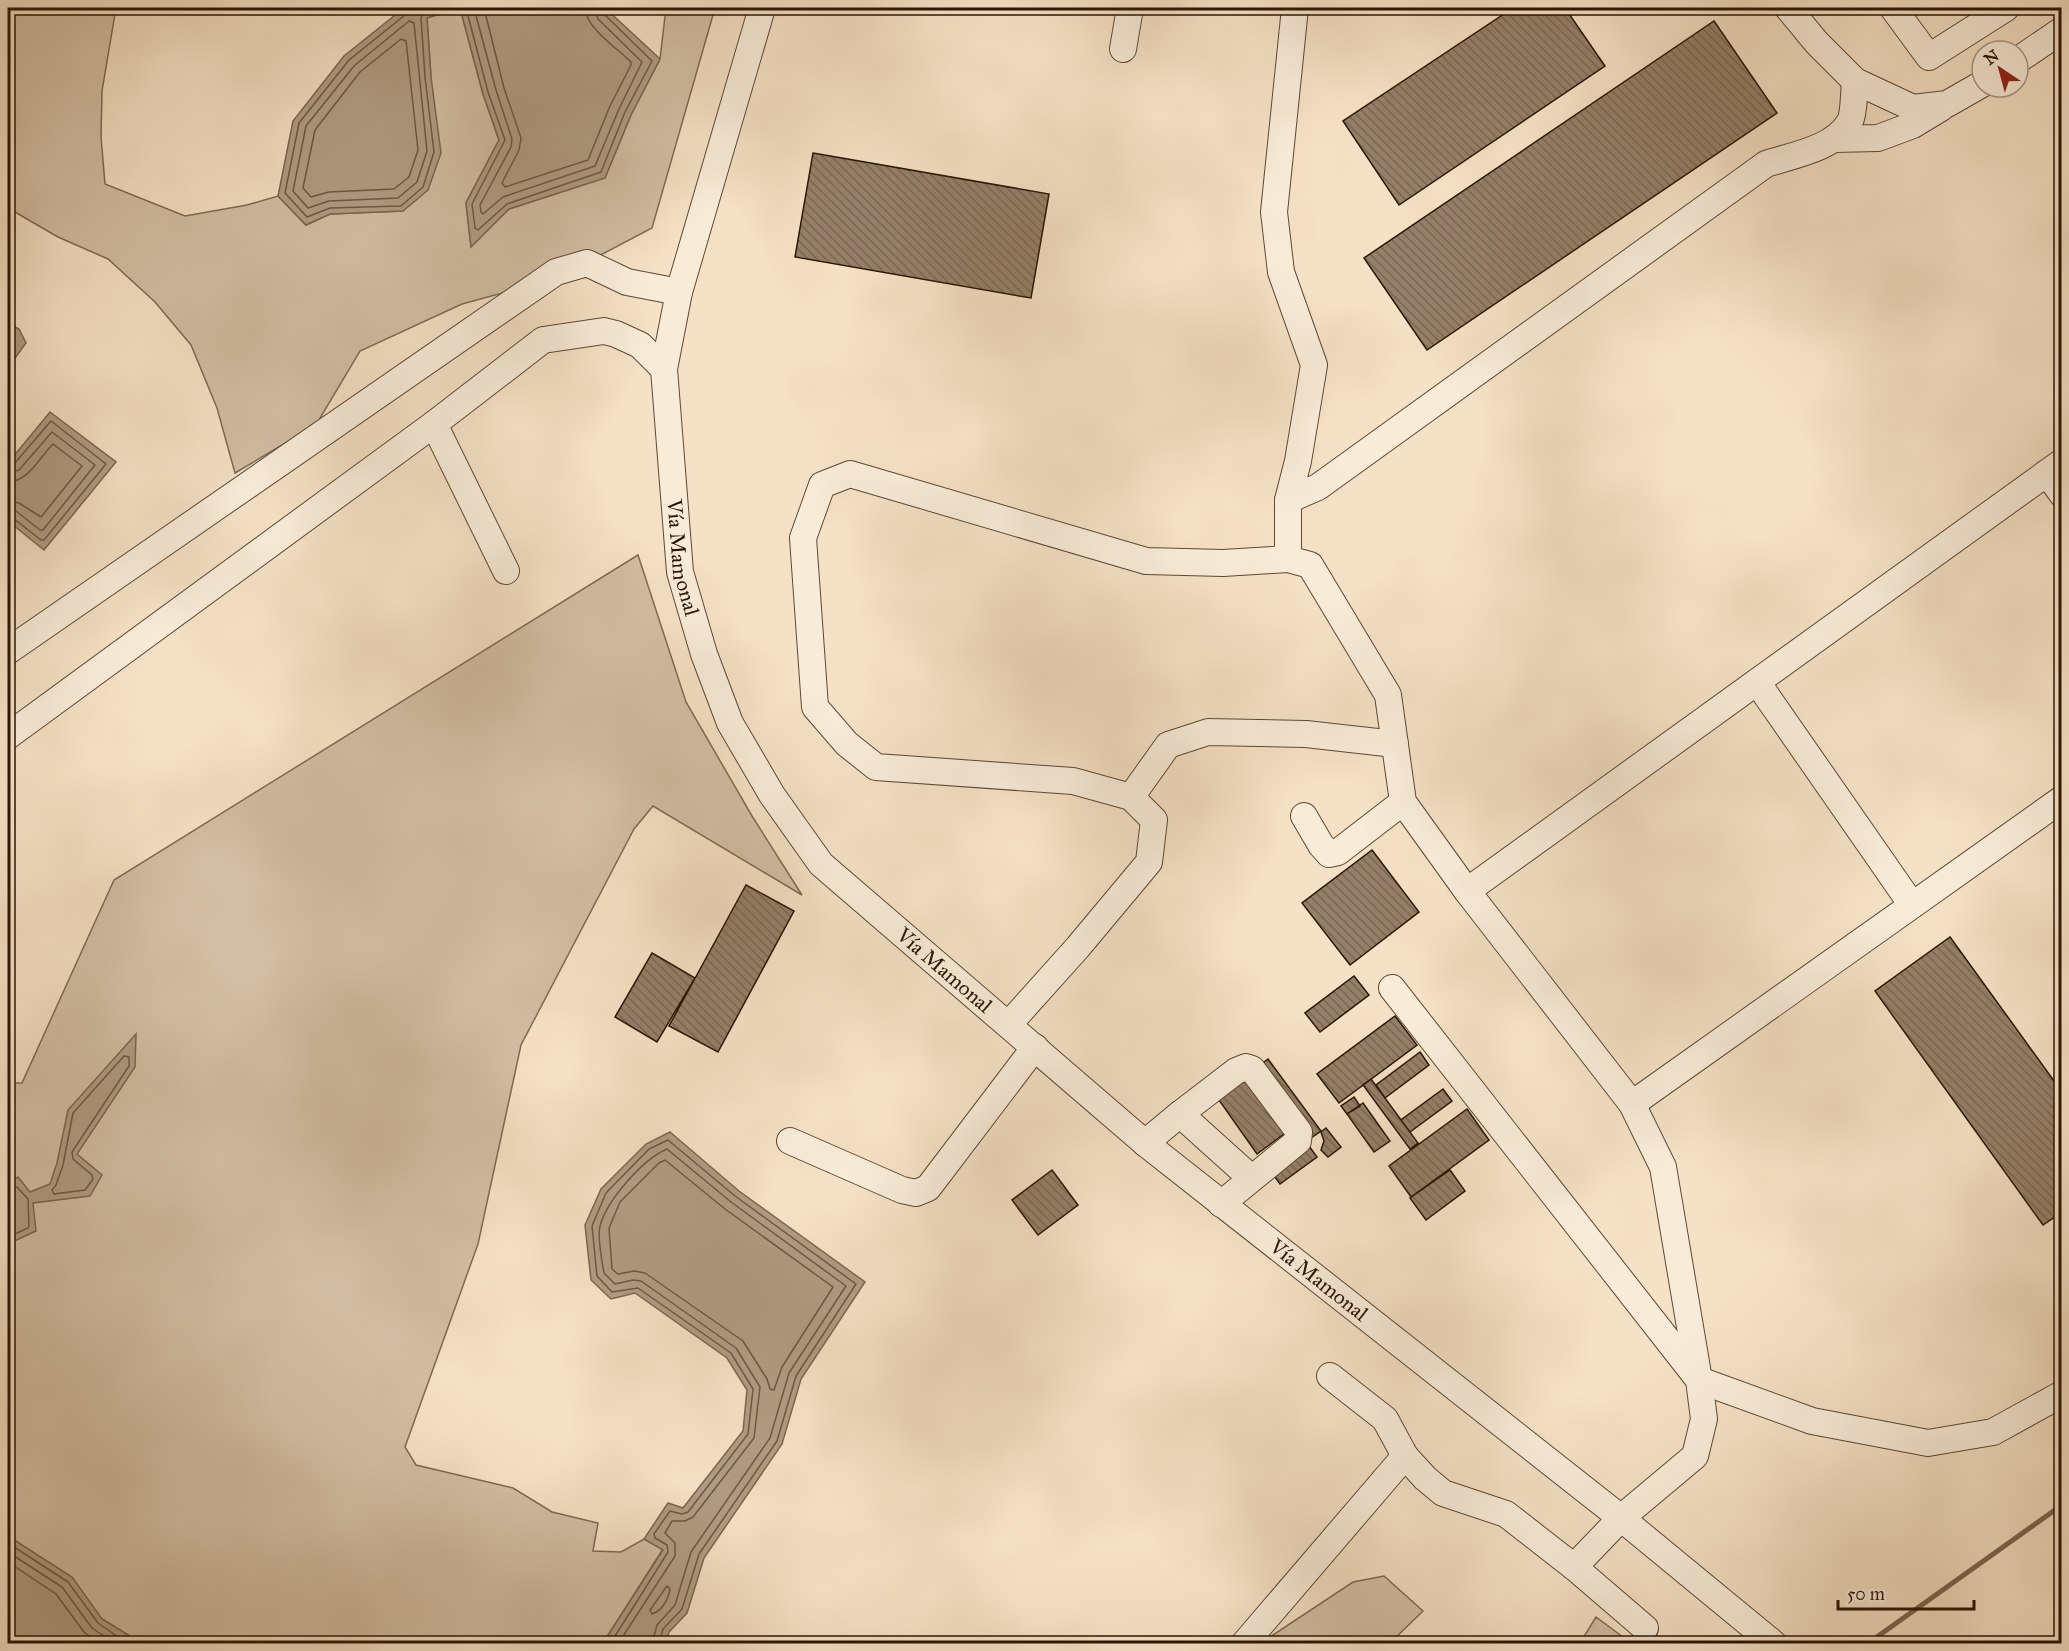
<svg xmlns="http://www.w3.org/2000/svg" width="2069" height="1651" font-family="'IM FELL Great Primer',serif">
	<style>
		.green { fill: #d2bea4; stroke: #7e6a54; stroke-width: 1.5 }
		.water { fill: #b09c83; stroke: #7a6650; stroke-width: 1.5 }
		.lines { fill: none; stroke-linecap: round; stroke-linejoin: round }
		.shore { stroke: #6d5844; stroke-width: 1.5 }
		.stream { stroke: #7a6650; stroke-width: 5 }
		.building { fill: url(#building-back-hatch); stroke: #2a1504; stroke-width: 1.5 }
		.minor-casing { stroke: #5d4834; stroke-width: 28 }
		.minor { stroke: #f8ecd9; stroke-width: 26 }
		.labels { text-anchor: middle; dominant-baseline: central; stroke-width: 5; stroke-linejoin: round; paint-order: stroke }
		.street-label { font-size: 21px; fill: #2a1504; stroke: #f8ecd9 }
	</style>
	<defs>
		<pattern id="building-back-hatch" width="6" height="6" patternUnits="userSpaceOnUse" patternTransform="scale(1.5)"><rect width="6" height="6" fill="#947f68"/><path d="M-1 5l2 2M0 0l6 6M5-1l2 2" fill="none" stroke="#796753"/></pattern>
	</defs>
	<rect width="100%" height="100%" fill="#f5e1c5"/>
	<filter id="stains"><feTurbulence type="fractalNoise" baseFrequency=".00333" numOctaves="4"/><feColorMatrix values="0 0 0 0 .2 0 0 0 0 .09 0 0 0 0 .02 0 0 0 .5 -.17"/></filter>
	<radialGradient id="worn" r=".72"><stop offset=".6" stop-color="#630" stop-opacity="0"/><stop offset="1" stop-color="#630" stop-opacity=".3"/></radialGradient>
	<path class="green" d="M8 8H116L102 91 101 137 105 184 185 216 247 205 278 196 306 225 330 214 403 211 431 77 427 18 460 8 483 94 499 140 466 203 471 246 509 209 605 178 631 115 660 59 666 8H715L652 228 555 279 462 304 360 351 316 425 235 473 217 408 191 345 155 302 108 259 58 237 8 208Z
		M638 555 686 702 752 816 802 895 653 806 634 829 521 1045 478 1244 405 1447 416 1465 513 1488 552 1512 598 1523 593 1551 621 1552 644 1539 663 1549 603 1643 135 1644 133 1638 102 1619 19 1543 8 1536V1083H22L114 880Z
		M1384 1576 1423 1611 1390 1643 1234 1644 1270 1637 1353 1582Z
		M1596 1617 1631 1643H1580Z"/>
	<path class="water" d="M404 8H455L427 18 431 77 441 153 428 190 403 211 330 214 306 225 278 196 293 121 344 56Z
		M460 8H605L660 59 631 115 605 178 509 209 471 247 466 203 499 140 483 94Z
		M8 323 19 329 26 343 8 368Z
		M50 412 116 462 44 550 8 521V463Z
		M136 1034 135 1067 77 1154 102 1175 90 1196 33 1203 36 1231 8 1244V1184L18 1177 30 1192 50 1184 57 1163 68 1110Z
		M670 1132 739 1191 865 1282 801 1379 782 1444 704 1558 687 1613 669 1632 665 1643H603L663 1550 644 1539 668 1503 683 1508 743 1431 747 1390 727 1358 635 1293 611 1299 591 1280 585 1225 601 1189 646 1144Z
		M8 1536 72 1577 102 1619 133 1638 135 1643H8Z"/>
	<g class="lines">
		<path class="shore" d="M407 8 405 15 349 60 299 123 285 193 307 217 330 208 401 206 423 187 434 152 425 77 421 18 424 12 437 8
			M466 8 488 92 505 140 472 204 475 228 478 230 507 204 601 172 625 112 652 61 604 14 602 8
			M474 8 496 90 512 139 511 147 480 205 481 212 483 214 503 197 595 166 619 109 642 62 598 19 594 8
			M484 8 504 88 521 138 519 150 502 183 505 187 588 160 610 106 631 65V62C617 48 586 28 585 8
			M409 21 414 23 427 151 417 182 398 198 329 201 308 208 293 191 306 126 354 66Z
			M401 39 406 41 418 150 409 177 394 189 329 192 311 197 303 188 315 130 360 72Z
			M8 466 14 464 51 421 106 464 44 540H41L13 518 8 517
			M8 473 19 470 52 432 95 465 43 530H40L16 511 8 510
			M8 482C29 481 39 458 53 444L82 466 41 517 19 503 8 501
			M124 1056 129 1057V1066L72 1152 73 1159 92 1175 93 1179 85 1190 54 1194 52 1190 56 1185 63 1165 73 1113Z
			M665 1160 725 1209 833 1287 782 1367 774 1390 770 1389 767 1379 743 1341 645 1273 634 1271 618 1274 612 1269 609 1228 620 1202 659 1163Z
			M8 1188 17 1187 28 1199 29 1226 28 1228 8 1237
			M8 1543 68 1582 98 1623 128 1644
			M8 1552 62 1587 92 1628 116 1644
			M8 1562 56 1594 84 1632 99 1644
			M667 1586 670 1589C668 1600 662 1611 652 1614L650 1610Z
			M610 1644 668 1552 667 1545 655 1538 654 1534 670 1511 682 1514 688 1512 748 1434 753 1389 731 1353 638 1288 612 1292 597 1276 592 1226 606 1193 649 1149 668 1140 735 1196 856 1284 796 1376 777 1441 699 1554 682 1609 663 1629 659 1644
			M618 1644 675 1556V1543L665 1533 672 1521H685L693 1517 754 1438 760 1387 736 1348 641 1281 633 1280 615 1284 604 1273C602 1261 597 1237 600 1226 607 1200 643 1159 667 1149L731 1202 846 1286 789 1373 770 1438 691 1552 675 1605 657 1625 652 1644"/>
		<path class="stream" d="M1867 1644 2062 1505"/>
	</g>
	<path class="building" d="M1469 8H1520L1518 10 1474 12Z
		M1513 8H1565L1605 66 1399 205 1343 121Z
		M1714 21 1777 113 1427 350 1364 258Z
		M813 153 1049 194 1031 298 795 257Z
		M1372 850 1419 912 1350 965 1302 903Z
		M746 885 794 911 718 1052 669 1026Z
		M1950 937 2062 1092V1212L2043 1225 1875 991Z
		M652 953 695 978 657 1042 615 1017Z
		M1354 976 1369 995 1320 1032 1305 1013Z
		M1395 1016 1417 1045 1339 1103 1317 1074Z
		M1420 1052 1429 1065 1385 1098 1376 1085Z
		M1268 1059 1321 1131 1311 1138 1259 1066Z
		M1245 1071 1288 1131 1257 1154 1214 1093Z
		M1371 1079 1418 1143 1410 1149 1363 1085Z
		M1443 1089 1452 1101 1410 1132 1401 1120Z
		M1354 1097 1360 1106 1347 1114 1341 1106Z
		M1363 1103 1390 1141 1374 1152 1347 1114Z
		M1467 1109 1489 1140 1411 1197 1389 1166Z
		M1326 1128 1341 1147 1328 1157 1321 1150 1324 1141 1321 1132Z
		M1309 1146 1317 1157 1280 1184 1272 1173Z
		M1052 1170 1078 1205 1038 1235 1012 1200Z
		M1450 1170 1465 1191 1426 1220 1410 1198Z"/>
	<g class="lines">
		<defs>
			<g id="minor">
				<path id="s1" d="M762 8 679 292 664 369 680 572 704 654 730 723 772 795 821 864 1145 1143 1621 1518 1774 1644"/>
				<path d="M1788 8 1817 43 1855 81 1913 108 1947 104 1982 84"/>
				<path d="M1893 8 1929 57 2006 8"/>
				<path d="M1123 49 1130 8"/>
				<path d="M2018 60 2062 30"/>
				<path d="M1834 139 1878 138 1913 125 1941 108"/>
				<path d="M434 424 506 571"/>
				<path d="M2047 473 2062 494"/>
				<path d="M1288 500 1318 487 1766 164C1793 155 1833 149 1849 123 1854 116 1854 91 1855 81"/>
				<path d="M1288 559 1310 565 1388 695 1403 802 1467 891 1632 1104 1663 1167 1699 1380 1704 1419 1695 1456 1621 1518 1574 1567"/>
				<path d="M8 651 556 272 587 263 627 282 679 292"/>
				<path d="M1757 682 1912 905"/>
				<path d="M8 736 434 424 543 340 604 331 616 334 640 345 664 369"/>
				<path d="M1131 797 1168 745 1208 732 1306 734 1395 744"/>
				<path d="M1304 816 1321 845 1329 854 1338 852 1403 802"/>
				<path d="M1467 891 2062 462"/>
				<path d="M1392 988 1699 1380 1812 1421 1928 1443 1993 1432 2062 1394"/>
				<path d="M1009 1024 1078 947 1149 862 1154 820 1131 797 1073 781 876 767 847 744 815 707 803 538 822 485 850 474 1146 561 1223 563 1288 559V500L1298 461 1314 365 1281 272 1274 212 1295 8"/>
				<path d="M1632 1104 2062 799"/>
				<path d="M1180 1114 1236 1071 1246 1067 1252 1069 1299 1132 1298 1141 1221 1204"/>
				<path d="M790 1141 902 1190 916 1193 928 1188 1035 1047"/>
				<path d="M1145 1143 1180 1114 1251 1178"/>
				<path d="M1330 1376 1385 1419 1405 1456 1425 1478 1443 1493 1506 1514 1574 1567 1645 1628"/>
				<path d="M1244 1644 1405 1456"/>
			</g>
		</defs>
		<use href="#minor" class="minor-casing"/>
		<use href="#minor" class="minor"/>
	</g>
	<g class="labels">
		<g class="street-label">
			<text stroke="none"><textPath href="#s1" startOffset="564">Vía Mamonal</textPath></text>
			<text stroke="none"><textPath href="#s1" startOffset="1068">Vía Mamonal</textPath></text>
			<text stroke="none"><textPath href="#s1" startOffset="1554">Vía Mamonal</textPath></text>
		</g>
	</g>
	<rect width="2069" height="1651" fill="none" stroke="#f5e1c5" stroke-width="30"/>
	<rect x="9" y="9" width="2051" height="1633" fill="none" stroke="#2a1504" stroke-width="3"/>
	<rect x="15" y="15" width="2039" height="1621" fill="none" stroke="#2a1504" stroke-width="1.5"/>
	<g transform="translate(2000 69) rotate(324)"><circle r="28" fill="#f8ecd9" stroke="#a69684" stroke-width="1.5"/>
	<path d="M0-4.5L10 22L0 15L-10 22Z" fill="#8f2418"/>
	<text y="-9" font-size="16" font-weight="bold" text-anchor="middle" fill="#2a1504">N</text>
	</g>
	<path d="M1838 1600v9h136v-9" fill="none" stroke="#2a1504" stroke-width="3"/>
	<text x="1847" y="1600" font-size="18" fill="#2a1504" stroke="#f8ecd9" stroke-width="4.5" paint-order="stroke">50 m</text>
	<rect width="100%" height="100%" filter="url(#stains)"/>
	<rect width="100%" height="100%" fill="url(#worn)"/>
</svg>
